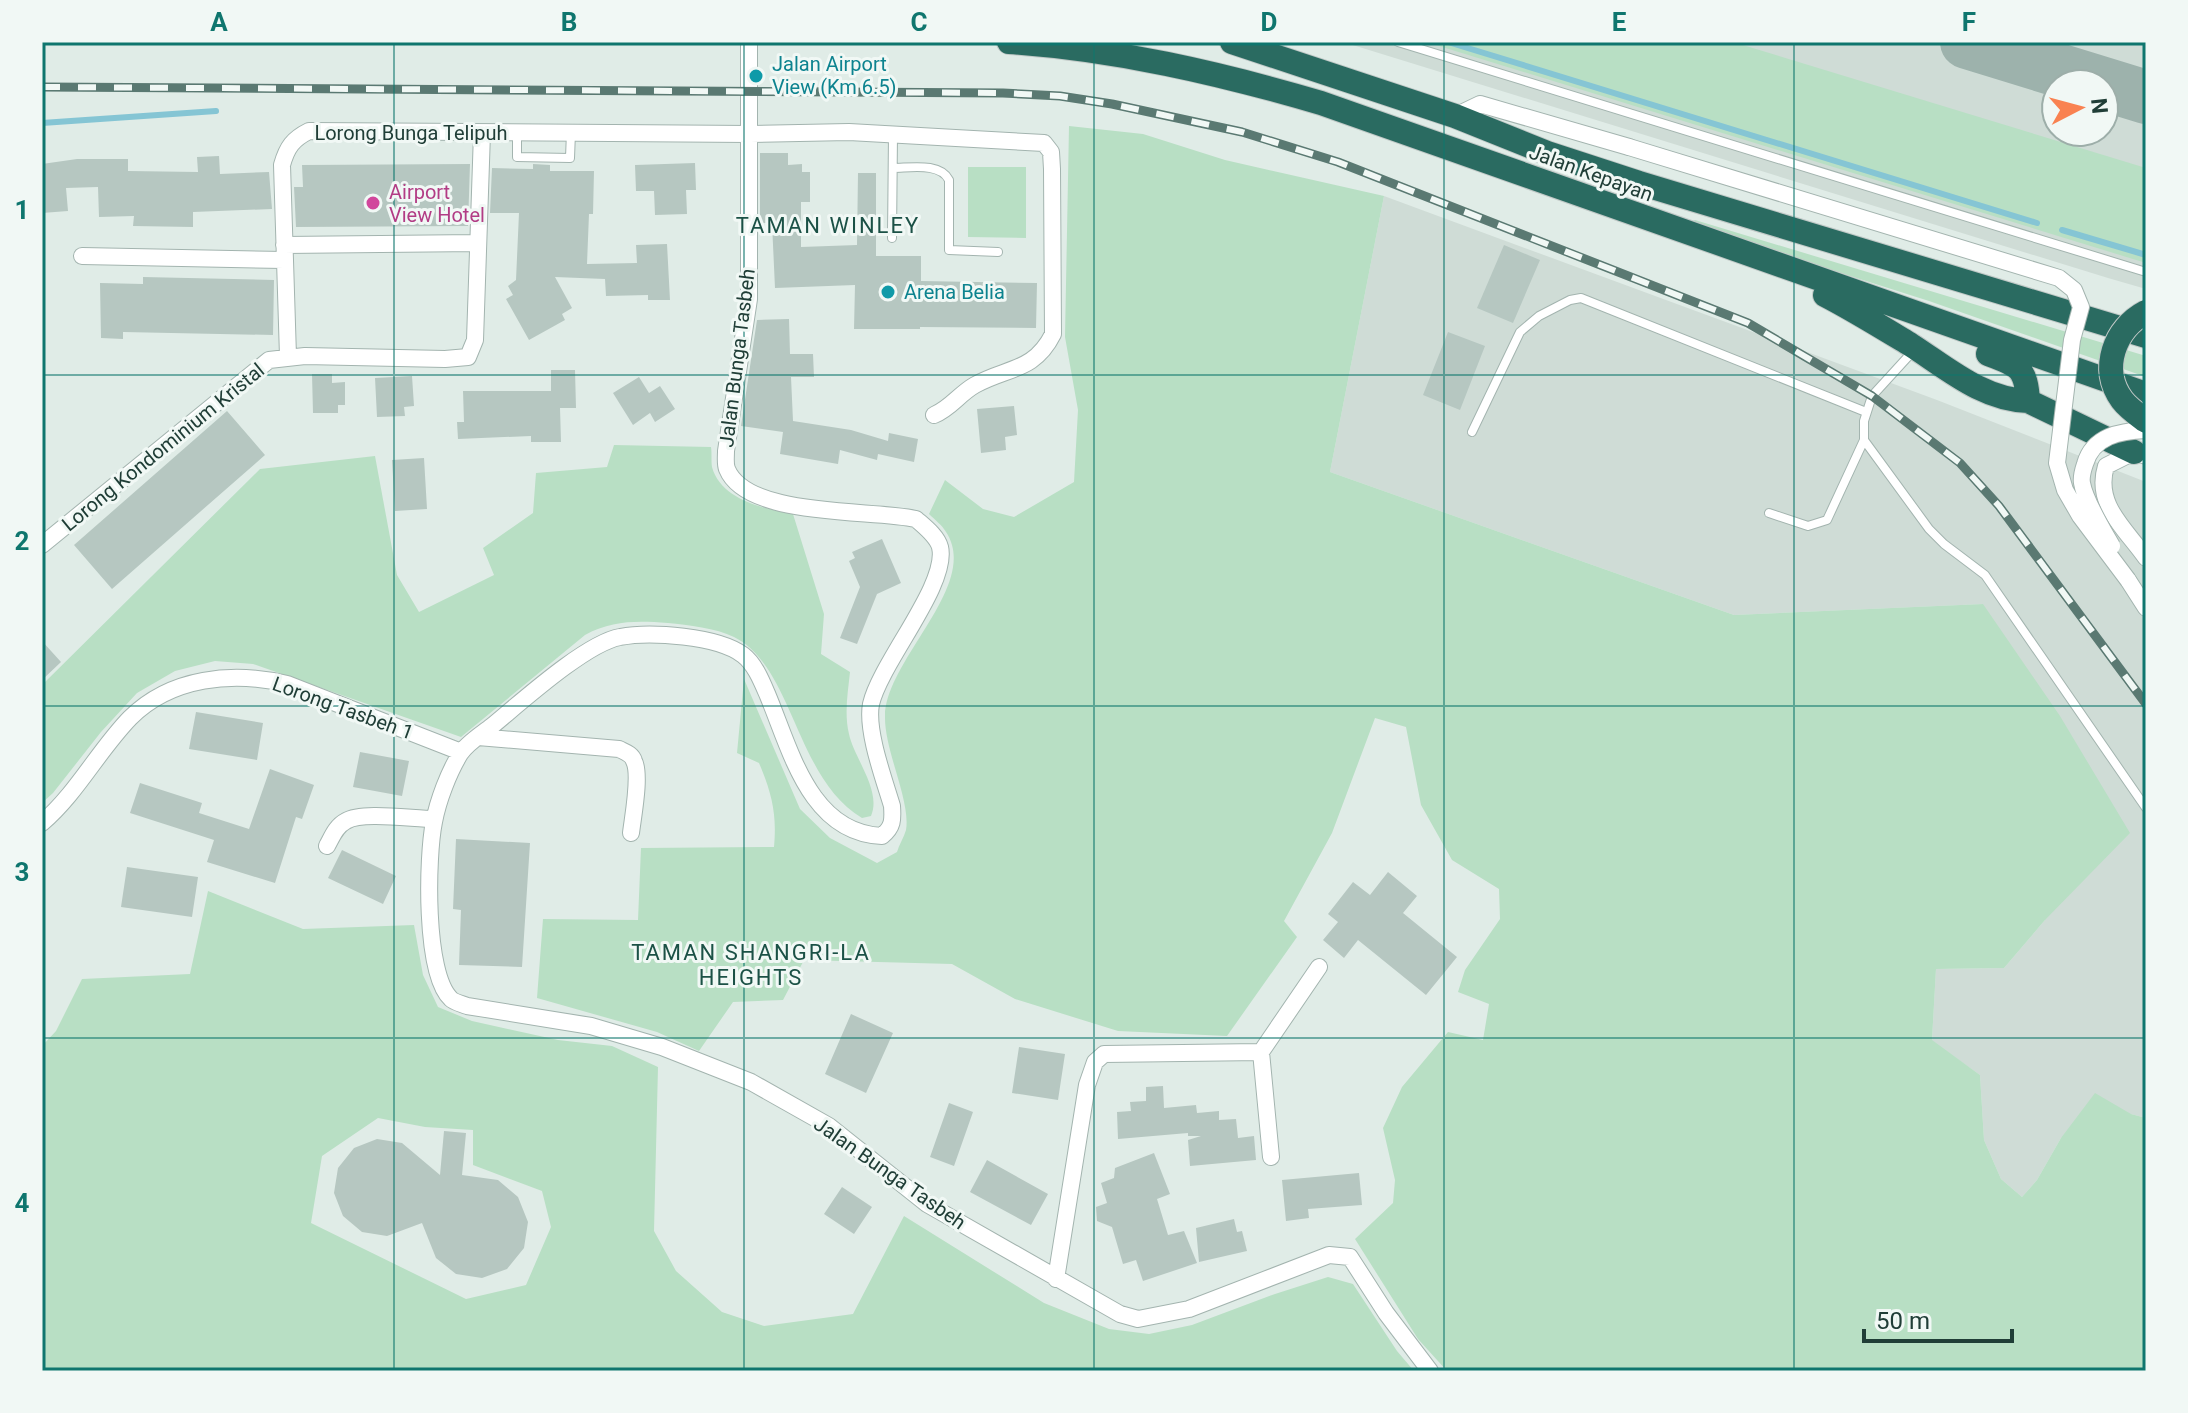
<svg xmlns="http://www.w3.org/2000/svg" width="2188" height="1413" font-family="Roboto,sans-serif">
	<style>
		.built { fill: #cfdcd6; fill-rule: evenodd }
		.green { fill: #b8dfc4; fill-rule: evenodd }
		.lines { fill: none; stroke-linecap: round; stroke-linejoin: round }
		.stream { stroke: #85c5d4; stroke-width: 6 }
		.taxiway { stroke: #9db2ac; stroke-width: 54 }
		.building { fill: #b6c7c1 }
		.lane-casing { stroke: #a3b4af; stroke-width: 10 }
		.street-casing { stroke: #a3b4af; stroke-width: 18 }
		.highway-casing { stroke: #c1c9c7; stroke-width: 26 }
		.lane { stroke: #fff; stroke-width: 8 }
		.street { stroke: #fff; stroke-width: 16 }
		.highway { stroke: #2a6b61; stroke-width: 24 }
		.rail-casing { stroke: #5a7972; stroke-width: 9 }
		.rail { stroke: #f1f8f5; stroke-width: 6; stroke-dasharray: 18; stroke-linecap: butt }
		.street-bridge-casing { stroke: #a3b4af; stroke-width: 18; stroke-linecap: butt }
		.highway-bridge-casing { stroke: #c1c9c7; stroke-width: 26; stroke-linecap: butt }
		.street-bridge { stroke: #fff; stroke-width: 16 }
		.highway-bridge { stroke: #2a6b61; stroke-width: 24 }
		.grid { fill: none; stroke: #0f766e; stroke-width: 2; stroke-opacity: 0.55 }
		.culture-dot { fill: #0f9aa8; stroke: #f1f8f5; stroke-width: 3 }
		.hotel-dot { fill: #d1479c; stroke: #f1f8f5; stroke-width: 3 }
		.labels { text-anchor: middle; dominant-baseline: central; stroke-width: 6; stroke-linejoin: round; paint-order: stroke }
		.culture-label { font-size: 20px; fill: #0d838f; stroke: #f1f8f5; text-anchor: start }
		.street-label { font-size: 20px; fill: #203e37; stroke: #f1f8f5 }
		.hotel-label { font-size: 20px; fill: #b23c85; stroke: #f1f8f5; text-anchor: start }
		.neighbourhood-label { font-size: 22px; letter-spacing: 2px; fill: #1b5146; stroke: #f1f8f5 }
		.neatline { fill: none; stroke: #0f766e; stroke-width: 3 }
		.grid-label { font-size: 26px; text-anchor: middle; font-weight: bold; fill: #0f766e }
	</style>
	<rect width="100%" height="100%" fill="#e0ece7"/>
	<path class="built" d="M1343 42H2146V289L2108 278ZM2056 84H2104V132H2056Z
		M1384 196 1937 400 2146 482V1118L2131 1114 2061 1138 2037 1180 2022 1197 2001 1179 1984 1140 1980 1075 1932 1041 1936 969 2004 968 2045 920 1983 604 1734 615 1330 472Z"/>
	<path class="green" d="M1426 42H1733L2146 168V263Z
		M1069 126 1143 134 1225 160 1384 196 1330 472 1734 615 1983 604 2060 716 2130 833 2045 920 2004 968 1936 969 1932 1040 1980 1075 1984 1140 2001 1179 2022 1197 2037 1180 2061 1138 2095 1093 2131 1114 2146 1118V1371H1447L1418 1339 1355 1239 1393 1203 1395 1180 1383 1128 1402 1087 1448 1032 1483 1040 1489 1004 1458 992 1465 970 1500 919 1499 889 1452 860 1421 805 1406 727 1375 718 1332 833 1284 921 1297 937 1227 1036 1118 1031 1015 999 952 964 804 960 783 1000 733 1002 699 1051 657 1032 537 998 543 919 638 920 641 848 774 847C777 814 772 794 759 763L737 753 744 679 800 809 830 838 877 863 897 852C899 845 904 837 906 830 911 801 884 750 885 716 886 659 981 585 946 532 942 525 935 520 929 514L945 480 983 509 1014 517 1074 482 1078 410 1065 337Z
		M968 167H1026V238L968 237Z
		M1695 220 2146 356V377L1929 301 1693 226 1691 222Z
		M614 445 711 447C712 453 711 461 712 467 721 500 765 509 793 514L824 614 821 654 850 672C848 692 844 713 849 734 854 758 882 791 871 816L862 818C795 778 794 667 734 637 716 628 688 625 668 623 637 621 613 620 585 635L461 737 253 664 215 661 175 671 137 693 101 732 53 793 42 803V685L260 469 375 456 397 575 419 612 494 575 483 548 533 513 536 473 607 467Z
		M208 891 303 929 414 925 423 975 438 1007 472 1021 558 1040 612 1046 658 1067 654 1231 676 1271 722 1312 764 1326 853 1314 904 1216 1044 1303 1109 1329 1149 1334 1192 1325 1275 1294 1328 1277 1353 1284 1397 1351 1414 1371H42V1046L56 1031 82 979 190 974ZM378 1118 425 1127 473 1130V1165L542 1191 551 1227 526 1285 466 1299 311 1223 322 1156Z"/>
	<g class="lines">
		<path class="stream" d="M1448 42 2037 223
			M42 123 216 111
			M2062 230 2146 255"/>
		<path class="taxiway" d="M1967 42 2146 97"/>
	</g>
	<path class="building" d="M760 153H788V165L802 164V172H810V202H801V247L857 245 858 173H876V256H921V281L1037 283 1036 328 920 327V329H854L855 285 775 288 772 223H760Z
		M219 156 220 174 269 172 272 209 193 212V227L133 226 134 216 99 217 98 187 66 188 68 211 42 213V164L77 159H128V171L198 172 197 157Z
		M695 163 696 190H686L687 214 655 215 654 191H636L635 165Z
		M470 164 468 226 296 227 294 187H303L302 165Z
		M533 164 550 165V171H594L593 214H589L587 264 637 263 636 245 667 244 670 300H648V295L606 296 605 279 555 277 572 308 562 314 565 320 529 340 506 299 513 295 508 286 516 280 519 213H490L492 168 533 169Z
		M1504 245 1540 260 1513 323 1477 308Z
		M143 277 274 280 273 335 123 332V339L101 338 100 283 143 284Z
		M789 319 790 354H813L814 377H791L793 421 851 430 888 441 889 433 918 439 914 462 878 454 877 460 840 450 838 464 780 454 783 432 741 426 757 320Z
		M1448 332 1485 346 1460 410 1423 395Z
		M551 370H575L576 408H560L561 442H531V436L458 439 457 422H464L463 391H551Z
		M312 374H332V383L345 382V405H338V413H313Z
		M412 376 414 406 404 407 405 416 377 417 375 378Z
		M639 377 649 393 660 386 675 409 655 422 650 413 633 425 613 393Z
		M1014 406 1017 435 1005 437 1006 450 981 453 977 409Z
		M227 411 265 455 112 589 74 545Z
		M424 458 427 509 395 511 392 460Z
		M882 539 901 583 877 594 857 644 840 638 860 587 849 561 855 558 852 552Z
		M42 641 61 662 42 680Z
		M196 712 263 723 257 760 189 749Z
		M360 752 409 761 402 796 353 787Z
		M270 769 314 785 302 819 296 817 275 883 207 862 214 840 130 813 140 783 202 803 199 813 249 829Z
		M456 839 530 843 522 967 459 965 461 910 453 909Z
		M342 850 396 876 383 904 328 878Z
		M127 867 198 877 192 917 121 907Z
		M1388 872 1417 896 1403 913 1457 957 1426 995 1358 940 1344 958 1323 940 1338 922 1328 914 1353 882 1370 895Z
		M851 1014 893 1033 866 1093 825 1074Z
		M1019 1047 1065 1054 1058 1100 1012 1093Z
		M1163 1086 1164 1108 1196 1105 1197 1113 1219 1111V1120L1236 1119 1238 1138 1254 1136 1256 1160 1190 1166 1188 1140 1201 1136H1188V1133L1118 1139 1117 1112 1131 1111 1130 1102 1146 1101V1087Z
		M949 1103 973 1112 954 1166 930 1157Z
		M444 1131 466 1133 462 1175 498 1180 518 1197 528 1222 524 1248 507 1269 482 1278 456 1274 436 1258 422 1223 387 1236 362 1232 343 1216 334 1193 338 1168 354 1148 377 1139 402 1143 440 1175Z
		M1154 1153 1170 1194 1157 1199 1168 1235 1184 1231 1197 1263 1143 1281 1136 1260 1123 1264 1112 1227 1097 1221 1096 1207 1107 1203 1101 1183 1114 1178 1115 1168Z
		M987 1160 1048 1194 1031 1225 970 1192Z
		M1359 1173 1362 1205 1308 1209 1309 1218 1286 1221 1282 1180Z
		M842 1187 872 1207 854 1234 824 1214Z
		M1234 1219 1237 1232 1242 1231 1247 1251 1199 1262 1196 1228Z"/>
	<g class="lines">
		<defs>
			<path id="lane" d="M1398 42 2146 272
				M517 133V157L570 158 571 132
				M893 168C910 168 940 162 949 180V250L998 252
				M892 238 893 134
				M1472 432 1520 332 1539 316 1570 300 1581 298 1866 412
				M1864 440 1929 529 1944 544 1985 575 2146 808
				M1769 513 1808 526 1827 520 1864 440V421L1872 396 1915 349"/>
			<path id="street" d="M749 42V299L726 451C726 457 725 464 727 469 747 518 871 509 916 519 925 527 937 536 940 547 949 584 881 662 871 704 866 731 884 779 892 806 893 820 893 827 882 836 810 833 791 751 768 696 762 682 755 664 743 655 718 636 650 631 620 637 586 643 520 703 492 726 482 734 467 743 460 754 449 772 438 800 434 822 427 856 424 974 451 999 454 1002 462 1004 467 1006L591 1026 662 1047 751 1082 829 1126 927 1204 1120 1314 1138 1319 1189 1309 1329 1255 1350 1257 1386 1313 1430 1371
				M1455 116 1480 104 1629 147
				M284 245 477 243
				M82 256 284 260
				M288 356 282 165C287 147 293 139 309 131L750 134 849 132 1044 143 1051 152 1052 169 1053 334C1034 372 1007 367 975 385 959 394 951 408 934 415
				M2146 456 2134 452 2106 466C2094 505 2126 529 2146 558
				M42 545 269 360 305 356 445 359 468 357 475 340 482 133
				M2128 580 2146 608
				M478 737 619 749C625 752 632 754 634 761 641 775 633 816 631 833
				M42 823C77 793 98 751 130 718 171 677 233 671 287 684L461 752
				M327 846C332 837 336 826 346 821 362 811 413 819 434 819
				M1261 1052 1319 967
				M1056 1279 1087 1085 1095 1062 1104 1054 1261 1052 1271 1157"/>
			<path id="highway" d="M1009 42C1115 49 1219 73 1321 103L2146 394
				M1232 42 1455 116 1547 153 1639 183 2146 336
				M1825 295C1854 310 1883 328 1911 345 1947 368 1983 400 2028 401L2134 452
				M1988 354C2018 365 2026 367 2028 401"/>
		</defs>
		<use href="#lane" class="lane-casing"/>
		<use href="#street" class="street-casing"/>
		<use href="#highway" class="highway-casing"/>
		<use href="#lane" class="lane"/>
		<use href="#street" class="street"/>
		<use href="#highway" class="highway"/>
		<defs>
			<path id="rail" d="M42 87 1003 93 1060 96 1112 104 1242 132 1338 162 1748 323 1872 396 1960 463 1999 506 2146 704"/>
		</defs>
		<use href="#rail" class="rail-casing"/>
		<use href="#rail" class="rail"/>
		<defs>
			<path id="street-bridge" d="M1629 147 2059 278 2074 290 2081 307 2072 340 2057 463 2065 490 2080 516 2128 580
				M2112 546C2103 530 2085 501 2082 483 2081 478 2083 470 2085 464 2093 436 2120 431 2146 430"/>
			<path id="highway-bridge" d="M2146 312C2115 328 2099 369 2122 400 2128 408 2138 415 2146 421"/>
		</defs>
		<use href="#street-bridge" class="street-bridge-casing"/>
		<use href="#highway-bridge" class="highway-bridge-casing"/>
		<use href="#street-bridge" class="street-bridge"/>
		<use href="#highway-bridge" class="highway-bridge"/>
	</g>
	<path class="grid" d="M394 42V1371M744 42V1371M1094 42V1371M1444 42V1371M1794 42V1371M42 375H2146M42 706H2146M42 1038H2146"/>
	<g class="culture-dot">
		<circle cx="756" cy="76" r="8"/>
		<circle cx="888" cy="292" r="8"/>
	</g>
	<circle class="hotel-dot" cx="373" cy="203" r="8"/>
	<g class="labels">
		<g class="culture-label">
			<text x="772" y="64">Jalan Airport<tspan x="772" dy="23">View (Km 6.5)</tspan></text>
			<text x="904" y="292">Arena Belia</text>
		</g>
		<g class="street-label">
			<text x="411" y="133">Lorong Bunga Telipuh</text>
			<text transform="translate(1591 173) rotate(20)">Jalan Kepayan</text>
			<text transform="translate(737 358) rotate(-83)">Jalan Bunga Tasbeh</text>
			<text transform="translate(163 447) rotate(-39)">Lorong Kondominium Kristal</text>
			<text transform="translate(343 708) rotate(20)">Lorong Tasbeh 1</text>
			<text transform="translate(890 1173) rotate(35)">Jalan Bunga Tasbeh</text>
		</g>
		<g class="hotel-label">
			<text x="389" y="192">Airport<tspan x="389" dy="23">View Hotel</tspan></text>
		</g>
		<g class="neighbourhood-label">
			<text x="828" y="225">TAMAN WINLEY</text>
			<text x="751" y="952">TAMAN SHANGRI-LA<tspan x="751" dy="25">HEIGHTS</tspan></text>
		</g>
	</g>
	<rect width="2188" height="1413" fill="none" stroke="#f1f8f5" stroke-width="88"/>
	<g transform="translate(2080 108) rotate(84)"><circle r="38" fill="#f1f8f5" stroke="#9daea9" stroke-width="2"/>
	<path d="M0-6L14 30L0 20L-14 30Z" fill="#f98251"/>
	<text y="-12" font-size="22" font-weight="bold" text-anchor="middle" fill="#203e37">N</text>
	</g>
	<path d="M1864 1329v12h148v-12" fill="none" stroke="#203e37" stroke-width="4"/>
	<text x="1876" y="1329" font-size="24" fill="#203e37" stroke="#f1f8f5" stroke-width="6" paint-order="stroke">50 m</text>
	<rect x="44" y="44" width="2100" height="1325" class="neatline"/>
	<g class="grid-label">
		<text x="219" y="31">A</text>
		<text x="569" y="31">B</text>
		<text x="919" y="31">C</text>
		<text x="1269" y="31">D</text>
		<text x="1619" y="31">E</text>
		<text x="1969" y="31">F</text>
		<text x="22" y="219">1</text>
		<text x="22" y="550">2</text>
		<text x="22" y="881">3</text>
		<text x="22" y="1212">4</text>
	</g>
</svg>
